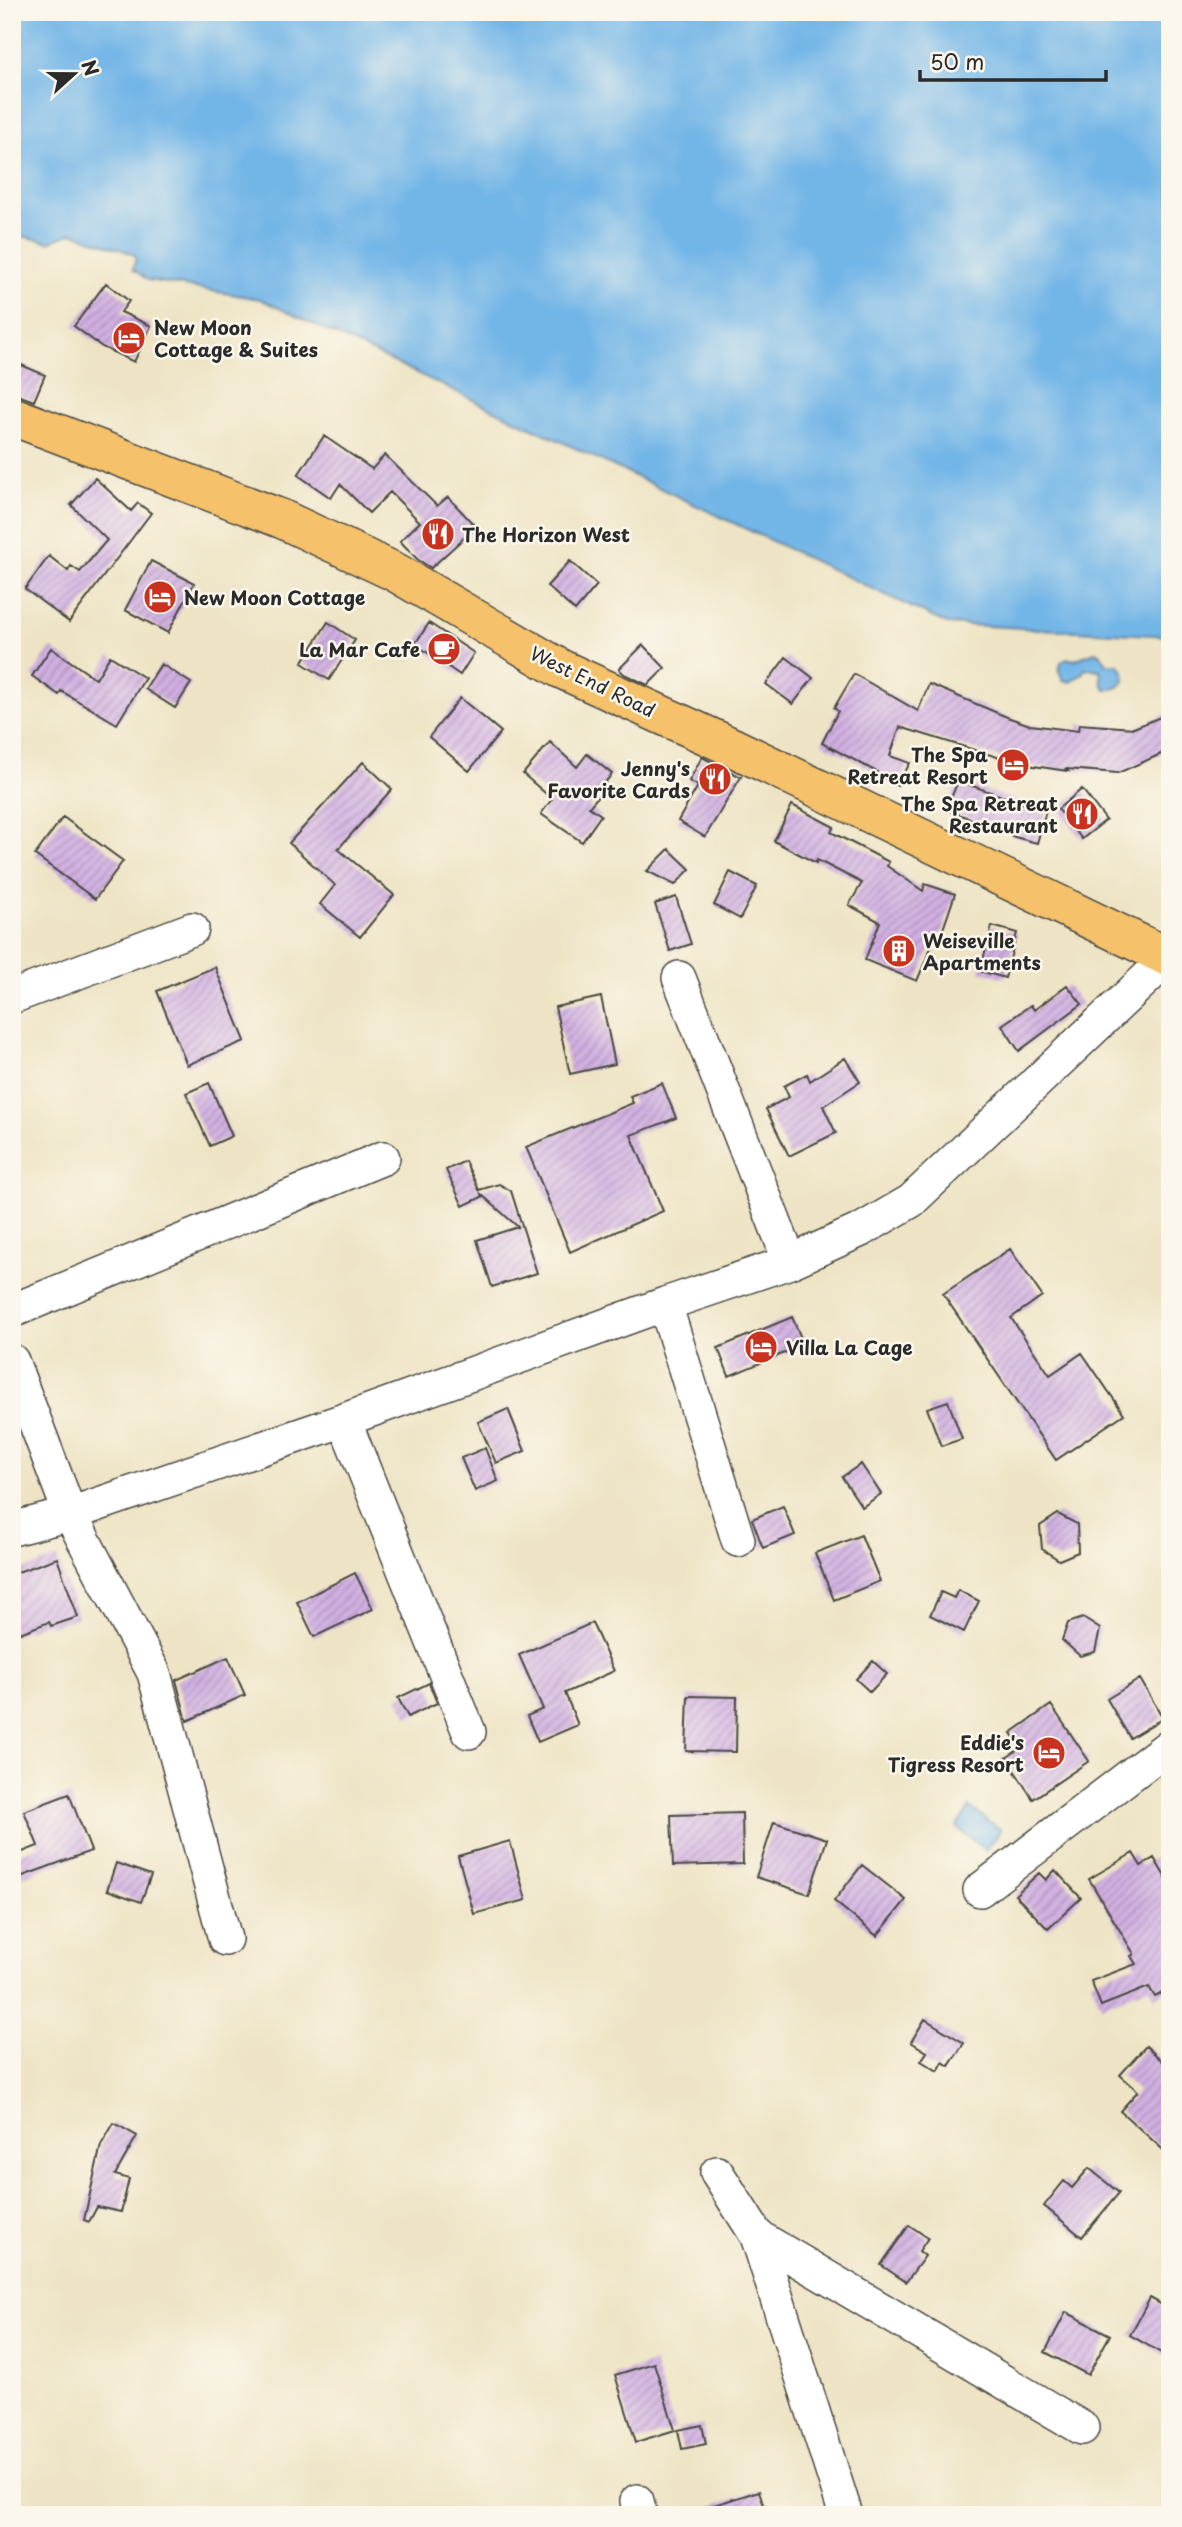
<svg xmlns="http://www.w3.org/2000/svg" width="1182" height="2527" font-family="'Playpen Sans',sans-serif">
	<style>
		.water { fill: #72b5e7; stroke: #4e7089; stroke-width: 2 }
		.building { fill: url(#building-hatch) }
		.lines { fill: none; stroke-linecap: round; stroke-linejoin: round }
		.minor-casing { stroke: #484742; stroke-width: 36 }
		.major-casing { stroke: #484742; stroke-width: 41 }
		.minor { stroke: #fff; stroke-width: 33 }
		.major { stroke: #f5c16b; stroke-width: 38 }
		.labels { text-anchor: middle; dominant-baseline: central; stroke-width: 5; stroke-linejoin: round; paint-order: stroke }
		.poi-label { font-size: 19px; font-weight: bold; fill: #2b2b2b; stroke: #fbf7ec; text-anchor: start }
		.street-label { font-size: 19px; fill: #2b2b2b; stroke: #fbf7ec }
	</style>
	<defs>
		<pattern id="building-hatch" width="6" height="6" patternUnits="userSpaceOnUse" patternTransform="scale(1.75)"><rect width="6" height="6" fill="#d1b0e2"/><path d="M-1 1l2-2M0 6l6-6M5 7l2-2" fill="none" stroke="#aa8fb7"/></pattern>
	</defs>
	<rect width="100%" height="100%" fill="#fbf7ec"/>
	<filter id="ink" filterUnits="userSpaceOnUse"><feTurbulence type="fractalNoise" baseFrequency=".0143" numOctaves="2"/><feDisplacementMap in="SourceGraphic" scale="14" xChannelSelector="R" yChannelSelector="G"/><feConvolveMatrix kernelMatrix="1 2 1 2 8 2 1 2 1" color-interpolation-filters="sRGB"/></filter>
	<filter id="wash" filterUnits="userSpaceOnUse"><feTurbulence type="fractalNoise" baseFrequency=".00686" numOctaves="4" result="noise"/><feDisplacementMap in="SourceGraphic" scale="28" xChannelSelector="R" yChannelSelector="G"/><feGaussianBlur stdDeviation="1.57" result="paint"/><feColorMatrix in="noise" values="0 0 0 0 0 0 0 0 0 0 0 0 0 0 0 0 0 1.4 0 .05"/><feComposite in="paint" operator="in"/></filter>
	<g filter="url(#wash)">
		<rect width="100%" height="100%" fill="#eee4c5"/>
		<path class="water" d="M12 12H1170V636L947 624 260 299 148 280 133 269 136 258 134 254 73 233 49 242 12 234Z
			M1095 652 1100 653 1107 664H1117C1131 676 1124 690 1106 689L1102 684 1100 670 1085 668 1082 674 1070 682 1063 680 1059 671 1061 662 1067 658 1074 660Z
			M970 1807 1001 1830 986 1850 956 1827Z"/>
		<g id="blocks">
			<path class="building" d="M106 283 129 301 121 312 151 326 134 362 102 347 74 326Z
				M19 364 45 375 34 401 12 393V381Z
				M324 436 372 469 385 455 437 506 448 497 476 527 431 568 417 559 400 541 420 522 390 492 369 513 340 484 331 498 298 475Z
				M95 478 131 511 138 503 151 513 69 622 25 589 49 556 68 571 71 566 80 572 107 540 71 505Z
				M151 561 194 583 168 633 125 610Z
				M570 561 597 585 575 611 547 586Z
				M328 622 355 640 329 680 302 663Z
				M429 623 474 653 460 675 415 644Z
				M643 645 665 668 648 685 624 674 619 669Z
				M51 648 96 679 110 656 145 678 117 724 61 691 59 695 32 676Z
				M786 657 813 678 793 704 766 684Z
				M161 664 191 683 175 708 145 689Z
				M854 674 918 711 929 684 1007 717 1030 725 1078 731 1079 724 1134 728 1170 713V750L1118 773 1066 769 1068 771 1020 764 900 727 890 756 910 763 897 786 876 774 877 772 822 743 838 711 834 708Z
				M460 698 501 732 469 771 429 737Z
				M550 742 577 767 587 754 612 774 603 785 606 787 589 807 601 815 582 842 541 814 552 799 523 774Z
				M702 757 741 777 705 837 678 821 698 786 689 781Z
				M363 762 392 789 338 849 394 895 360 937 320 904 335 885 289 843Z
				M958 781 1046 811 1037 843 1011 836 1012 833 946 810Z
				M1082 789 1106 820 1082 839 1058 809Z
				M792 805 834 827 831 832 889 862 887 866 923 891 925 884 955 894 941 935 937 933 917 981 865 960 880 922 849 905 862 883 817 860 816 863 774 841Z
				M63 817 123 861 95 899 35 855Z
				M669 849 690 869 675 885 647 871Z
				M730 872 757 886 740 919 714 905Z
				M676 897 691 944 670 951 655 904Z
				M992 926 1017 933 1005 978 980 971Z
				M215 967 245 1041 187 1065 157 991Z
				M1067 985 1082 1004 1019 1051 1002 1025 1031 1005 1034 1010Z
				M601 997 615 1064 570 1074 555 1007Z
				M845 1058 860 1082 823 1106 836 1133 789 1156 766 1109 789 1097 784 1086 807 1074 810 1081Z
				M209 1083 232 1136 210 1146 186 1093Z
				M662 1083 676 1118 631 1135 663 1211 570 1252 526 1147 633 1103 630 1096Z
				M465 1161 479 1190 499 1184 511 1191 537 1273 492 1287 477 1240 518 1227 481 1194 482 1197 463 1206 446 1170Z
				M1010 1249 1042 1296 1011 1318 1050 1375 1082 1353 1124 1414 1056 1460 943 1294Z
				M792 1317 804 1345 729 1376 718 1348Z
				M948 1401 962 1439 941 1446 927 1408Z
				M508 1409 525 1451 496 1463 478 1422Z
				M485 1448 498 1481 475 1491 461 1458Z
				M861 1464 881 1494 862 1507 842 1477Z
				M783 1506 795 1535 763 1548 752 1519Z
				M1058 1514 1077 1524 1078 1552 1059 1560 1042 1549 1040 1526Z
				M861 1535 880 1581 834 1600 815 1553Z
				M57 1558 78 1617 51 1626 49 1622 12 1636V1574Z
				M355 1573 373 1609 314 1637 297 1602Z
				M958 1590 979 1601 964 1632 930 1615 941 1592 954 1598Z
				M1083 1618 1100 1629 1095 1652 1080 1656 1062 1640 1068 1623Z
				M592 1623 614 1671 565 1693 578 1725 538 1742 527 1716 543 1709 519 1655Z
				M228 1657 245 1695 187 1721 176 1680Z
				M873 1661 887 1674 870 1692 856 1679Z
				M1140 1679 1163 1718 1130 1738 1107 1699Z
				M429 1683 437 1703 408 1717 398 1698Z
				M688 1696 737 1697 736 1752 686 1751Z
				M1051 1705 1089 1761 1033 1799 1006 1758 1021 1748 1011 1733Z
				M69 1794 91 1851 12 1880V1856L38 1846 24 1811Z
				M742 1813 743 1864 673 1866 671 1815Z
				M774 1822 827 1839 809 1894 756 1877Z
				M510 1841 526 1900 474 1914 458 1856Z
				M1133 1853 1141 1866 1154 1858 1170 1885V1989L1155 1997 1149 1987 1101 2006 1091 1981 1136 1964 1131 1956 1134 1954 1089 1879Z
				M116 1863 151 1875 141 1902 107 1890Z
				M862 1865 906 1900 877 1936 834 1901Z
				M1055 1870 1081 1898 1048 1929 1015 1895 1039 1873 1046 1880Z
				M925 2019 964 2043 949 2066 943 2062 938 2071 921 2061 927 2052 911 2042Z
				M1146 2046 1170 2068V2156L1120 2111 1138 2091 1120 2075Z
				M114 2123 137 2136 115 2175 129 2179 121 2212 97 2207 89 2222 84 2220 101 2145Z
				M1089 2168 1119 2193 1082 2237 1044 2206 1064 2181 1072 2188Z
				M909 2225 928 2238 919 2251 925 2256 906 2282 881 2265Z
				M1150 2298 1170 2309V2358L1130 2335Z
				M1066 2312 1110 2335 1088 2375 1045 2352Z
				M654 2363 675 2430 636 2442 615 2375Z
				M702 2425 706 2444 682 2449 678 2430Z
				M759 2491 767 2515H699L698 2510Z"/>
		</g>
	</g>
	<g filter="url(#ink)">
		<use href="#blocks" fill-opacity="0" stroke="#484742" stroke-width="2"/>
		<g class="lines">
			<defs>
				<path id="minor" d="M679 978 790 1262
					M12 997 192 929
					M665 1304 738 1540
					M12 1311 383 1158
					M12 1361 70 1514 154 1673 225 1939
					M344 1420 469 1732
					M12 1529 70 1514 344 1420 665 1304 790 1262 863 1229 911 1201 1168 958
					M980 1890 1170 1745
					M717 2173 757 2236 846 2515
					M757 2236 1082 2428
					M637 2501 640 2515"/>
				<path id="major" d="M12 416 282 519 395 572 561 669 732 747 1170 958"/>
			</defs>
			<use href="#minor" class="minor-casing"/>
			<use href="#major" class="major-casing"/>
			<use href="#minor" class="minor"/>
			<use href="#major" class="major"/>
		</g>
	</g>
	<defs>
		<symbol id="hotel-disc" viewBox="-11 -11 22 22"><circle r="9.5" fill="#c8321e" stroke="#fbf7ec"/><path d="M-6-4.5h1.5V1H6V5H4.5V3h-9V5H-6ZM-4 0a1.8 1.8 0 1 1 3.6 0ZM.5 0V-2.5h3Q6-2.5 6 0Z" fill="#fff"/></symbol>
		<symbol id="restaurant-disc" viewBox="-11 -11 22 22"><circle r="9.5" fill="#c8321e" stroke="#fbf7ec"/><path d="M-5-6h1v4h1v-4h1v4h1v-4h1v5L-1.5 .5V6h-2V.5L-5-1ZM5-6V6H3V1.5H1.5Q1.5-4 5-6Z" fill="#fff"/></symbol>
		<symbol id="cafe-disc" viewBox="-11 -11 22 22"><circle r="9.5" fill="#c8321e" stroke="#fbf7ec"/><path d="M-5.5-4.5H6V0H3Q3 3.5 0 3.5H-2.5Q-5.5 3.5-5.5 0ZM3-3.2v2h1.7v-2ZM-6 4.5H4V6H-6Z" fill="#fff"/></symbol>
		<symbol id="building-disc" viewBox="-11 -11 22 22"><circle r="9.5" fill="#c8321e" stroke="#fbf7ec"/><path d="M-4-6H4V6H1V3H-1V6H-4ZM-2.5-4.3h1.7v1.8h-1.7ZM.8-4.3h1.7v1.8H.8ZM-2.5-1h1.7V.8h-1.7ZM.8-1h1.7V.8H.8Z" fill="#fff"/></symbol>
	</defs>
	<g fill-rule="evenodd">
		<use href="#hotel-disc" x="110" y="319" width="38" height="38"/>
		<use href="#restaurant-disc" x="419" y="515" width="38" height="38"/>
		<use href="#hotel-disc" x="141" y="578" width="38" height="38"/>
		<use href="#cafe-disc" x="425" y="630" width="38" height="38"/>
		<use href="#hotel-disc" x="994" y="746" width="38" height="38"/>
		<use href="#restaurant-disc" x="696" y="760" width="38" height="38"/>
		<use href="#restaurant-disc" x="1063" y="795" width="38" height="38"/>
		<use href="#building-disc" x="880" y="932" width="38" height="38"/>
		<use href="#hotel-disc" x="742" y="1328" width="38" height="38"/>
		<use href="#hotel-disc" x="1030" y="1734" width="38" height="38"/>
	</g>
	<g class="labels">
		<g class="poi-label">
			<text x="154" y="327">New Moon<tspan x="154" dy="22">Cottage &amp; Suites</tspan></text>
			<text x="462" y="534">The Horizon West</text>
			<text x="184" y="597">New Moon Cottage</text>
			<text x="420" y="649" text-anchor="end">La Mar Cafe</text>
			<text x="988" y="754" text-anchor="end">The Spa<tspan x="988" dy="22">Retreat Resort</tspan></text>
			<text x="690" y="768" text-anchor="end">Jenny's<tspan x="690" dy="22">Favorite Cards</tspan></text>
			<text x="1058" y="803" text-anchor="end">The Spa Retreat<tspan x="1058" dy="22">Restaurant</tspan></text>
			<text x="923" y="940">Weiseville<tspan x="923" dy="22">Apartments</tspan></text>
			<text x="786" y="1347">Villa La Cage</text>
			<text x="1024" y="1742" text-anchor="end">Eddie's<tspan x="1024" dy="22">Tigress Resort</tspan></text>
		</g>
		<g class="street-label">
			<text transform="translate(593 681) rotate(26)">West End Road</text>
		</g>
	</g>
	<rect width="1182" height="2527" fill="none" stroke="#fbf7ec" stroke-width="42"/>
	<g transform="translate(74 74) rotate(69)" stroke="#fbf7ec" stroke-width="5" paint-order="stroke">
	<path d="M0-5L12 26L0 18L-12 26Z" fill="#2b2b2b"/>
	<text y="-10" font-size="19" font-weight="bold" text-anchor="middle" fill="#2b2b2b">N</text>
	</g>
	<path d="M920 70v10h186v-10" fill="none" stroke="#2b2b2b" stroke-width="3.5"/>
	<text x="930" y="70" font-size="21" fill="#2b2b2b" stroke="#fbf7ec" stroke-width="5" paint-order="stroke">50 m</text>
</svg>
